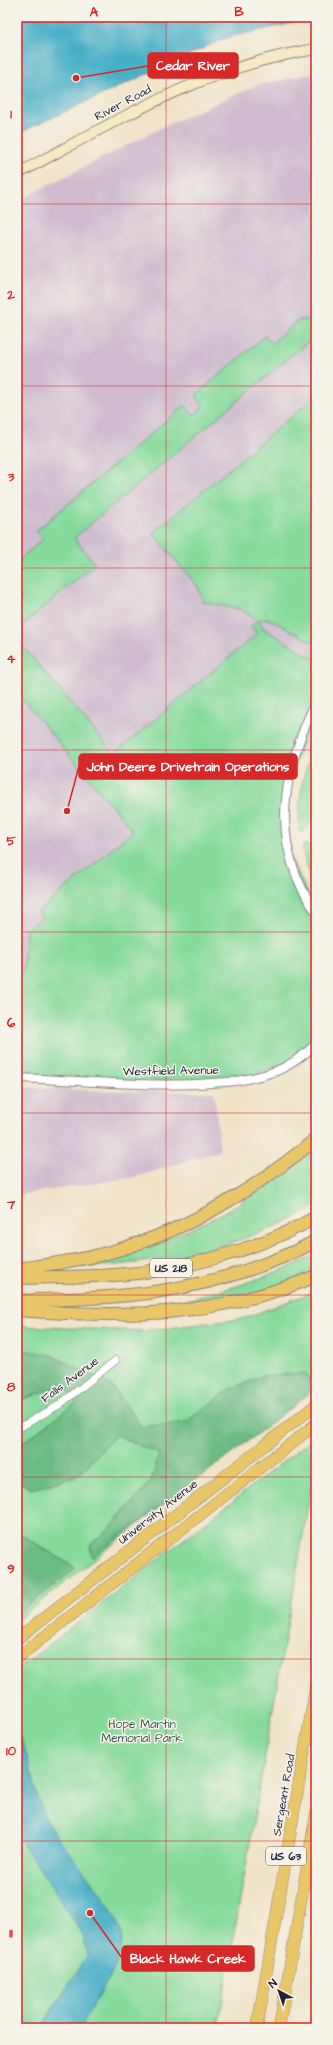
<svg xmlns="http://www.w3.org/2000/svg" width="333" height="2045" font-family="'Architects Daughter',sans-serif">
	<style>
		.industrial { fill: #cfbdcf }
		.green { fill: #86da9c; stroke: #547e6c }
		.forest { fill: #6cba84; stroke: #476e60 }
		.water { fill: #47aec7; stroke: #346881 }
		.lines { fill: none; stroke-linecap: round; stroke-linejoin: round }
		.minor-casing { stroke: #898282; stroke-width: 8 }
		.tertiary-casing { stroke: #898282; stroke-width: 10 }
		.secondary-casing { stroke: #898282; stroke-width: 12 }
		.primary-casing { stroke: #898282; stroke-width: 12 }
		.motorway-casing { stroke: #898282; stroke-width: 14 }
		.minor { stroke: #fff; stroke-width: 7 }
		.tertiary { stroke: #fff; stroke-width: 8 }
		.secondary { stroke: #f6e9c3; stroke-width: 10 }
		.primary { stroke: #e9c769; stroke-width: 11 }
		.motorway { stroke: #e9c769; stroke-width: 12 }
		.grid { fill: none; stroke: #d62828; stroke-width: 1; stroke-opacity: 0.55 }
		.labels { text-anchor: middle; dominant-baseline: central; stroke-width: 3; stroke-linejoin: round; paint-order: stroke }
		.shield { fill: #f7f3e8; stroke: #62616f; stroke-width: 1 }
		.shield-label { font-size: 11px; font-weight: bold; fill: #22223b }
		.street-label { font-size: 12px; fill: #22223b; stroke: #f7f3e8 }
		.park-label { font-size: 12px; fill: #405958; stroke: #f7f3e8 }
		.leader { fill: none; stroke: #d62828; stroke-width: 1.5 }
		.callout-dot { fill: #d62828; stroke: #f7f3e8; stroke-width: 1.5 }
		.callout { fill: #d62828; stroke: #d62828; stroke-width: 1.5 }
		.callout-label { font-size: 13px; text-anchor: middle; font-weight: bold; fill: #fff }
		.neatline { fill: none; stroke: #d62828; stroke-width: 1.5 }
		.grid-label { font-size: 13px; text-anchor: middle; font-weight: bold; fill: #d62828 }
	</style>
	<rect width="100%" height="100%" fill="#f7f3e8"/>
	<filter id="ink" filterUnits="userSpaceOnUse"><feTurbulence type="fractalNoise" baseFrequency=".025" numOctaves="2"/><feDisplacementMap in="SourceGraphic" scale="8" xChannelSelector="R" yChannelSelector="G"/><feConvolveMatrix kernelMatrix="1 2 1 2 8 2 1 2 1" color-interpolation-filters="sRGB"/></filter>
	<filter id="wash" filterUnits="userSpaceOnUse"><feTurbulence type="fractalNoise" baseFrequency=".012" numOctaves="4" result="noise"/><feDisplacementMap in="SourceGraphic" scale="16" xChannelSelector="R" yChannelSelector="G"/><feGaussianBlur stdDeviation="0.9" result="paint"/><feColorMatrix in="noise" values="0 0 0 0 0 0 0 0 0 0 0 0 0 0 0 0 0 1.4 0 .05"/><feComposite in="paint" operator="in"/></filter>
	<g filter="url(#wash)">
		<rect width="100%" height="100%" fill="#f0e3c8"/>
		<path class="industrial" d="M316 73V667L17 1068V201L171 123 257 85Z
			M17 1087 109 1091 214 1092 220 1151 135 1177 17 1195Z"/>
		<path class="green" d="M314 319 316 322V335L74 538 95 564 18 629 24 636 18 641 114 754 257 634 251 626 258 620 240 609 203 602 198 587 153 533 316 396V644L269 619 258 620 263 628 316 660V701L286 791 289 854 316 912V1044L296 1061 227 1082 17 1078V976L23 972 26 931 42 917 38 912 133 831 17 693V603L22 599 17 593V562L43 539 36 531 185 405 193 415 203 407 196 395 265 336 272 343 299 320Z
			M316 738V820L300 833C297 798 304 770 316 738Z
			M304 845 310 846 316 858V887L306 864 302 847Z
			M316 1149V1206C243 1247 164 1264 82 1267L81 1264C112 1254 144 1246 175 1235 227 1216 273 1183 316 1149Z
			M316 1255V1272L258 1293 162 1309 161 1306C215 1294 266 1279 316 1255Z
			M316 1291V1384L17 1620V1326L142 1331 242 1319Z
			M316 1436V1459L218 2028H17V1670Z"/>
		<path class="forest" d="M17 1349 51 1355 111 1385 142 1427 186 1422 230 1389 262 1376 306 1373 316 1388 230 1455 92 1557 90 1545 112 1526 151 1481 159 1454 116 1435 77 1477 31 1489 17 1480V1447L77 1402 63 1384 17 1402Z
			M17 1532 76 1568 17 1614Z"/>
		<path class="water" d="M17 17H316V18L225 38 17 134Z
			M17 1731C32 1760 33 1794 48 1823 64 1853 130 1915 121 1949 113 1979 93 2001 81 2028H41L87 1956 84 1938 65 1906 17 1836Z"/>
	</g>
	<g filter="url(#ink)">
		<g class="lines">
			<defs>
				<path id="minor" d="M17 1429 59 1405 116 1360"/>
				<path id="tertiary" d="M316 701C282 773 268 843 316 912
					M17 1078C82 1080 146 1088 211 1083 233 1082 255 1079 276 1071 292 1065 304 1055 316 1044"/>
				<path id="secondary" d="M17 174C115 122 204 66 316 49"/>
				<path id="primary" d="M17 1639 316 1405
					M17 1658 316 1424
					M257 2028 316 1684
					M279 2028 316 1814"/>
				<path id="motorway" d="M17 1269C43 1265 69 1262 95 1256 179 1236 250 1193 316 1139
					M17 1278C50 1277 82 1277 115 1275 180 1271 259 1250 316 1217
					M17 1301C60 1299 105 1299 148 1293 206 1285 265 1268 316 1241
					M17 1310C124 1318 215 1318 316 1276"/>
			</defs>
			<use href="#minor" class="minor-casing"/>
			<use href="#tertiary" class="tertiary-casing"/>
			<use href="#secondary" class="secondary-casing"/>
			<use href="#primary" class="primary-casing"/>
			<use href="#motorway" class="motorway-casing"/>
			<use href="#minor" class="minor"/>
			<use href="#tertiary" class="tertiary"/>
			<use href="#secondary" class="secondary"/>
			<use href="#primary" class="primary"/>
			<use href="#motorway" class="motorway"/>
		</g>
	</g>
	<path class="grid" d="M166 17V2028M17 204H316M17 386H316M17 568H316M17 750H316M17 932H316M17 1113H316M17 1295H316M17 1477H316M17 1659H316M17 1841H316"/>
	<g class="labels">
		<g class="shield">
			<rect x="150" y="1259" width="42" height="18" rx="3"/>
			<rect x="266" y="1847" width="40" height="18" rx="3"/>
		</g>
		<g class="shield-label">
			<text x="171" y="1268">US 218</text>
			<text x="286" y="1856">US 63</text>
		</g>
		<g class="street-label">
			<text transform="translate(123 103) rotate(-28)">River Road</text>
			<text transform="translate(171 1071) rotate(-1)">Westfield Avenue</text>
			<text transform="translate(70 1380) rotate(-37)">Falls Avenue</text>
			<text transform="translate(158 1512) rotate(-38)">University Avenue</text>
			<text transform="translate(284 1795) rotate(-80)">Sergeant Road</text>
		</g>
		<g class="park-label">
			<text x="142" y="1724">Hope Martin<tspan x="142" dy="14">Memorial Park</tspan></text>
		</g>
	</g>
	<path class="leader" d="M76 78L148 66M67 811L79 766M90 1913L122 1958"/>
	<g class="callout-dot">
		<circle cx="76" cy="78" r="4"/>
		<circle cx="67" cy="811" r="4"/>
		<circle cx="90" cy="1913" r="4"/>
	</g>
	<g class="callout">
		<rect x="148" y="53" width="90" height="25" rx="4"/>
		<rect x="79" y="754" width="218" height="25" rx="4"/>
		<rect x="122" y="1946" width="132" height="25" rx="4"/>
	</g>
	<g class="callout-label">
		<text x="193" y="70">Cedar River</text>
		<text x="188" y="771">John Deere Drivetrain Operations</text>
		<text x="188" y="1963">Black Hawk Creek</text>
	</g>
	<rect width="333" height="2045" fill="none" stroke="#f7f3e8" stroke-width="44"/>
	<g transform="translate(279 1991) rotate(320)" stroke="#f7f3e8" stroke-width="3" paint-order="stroke">
	<path d="M0-3L7 15L0 10L-7 15Z" fill="#22223b"/>
	<text y="-6" font-size="11" font-weight="bold" text-anchor="middle" fill="#22223b">N</text>
	</g>
	<rect x="22" y="22" width="289" height="2001" class="neatline"/>
	<g class="grid-label">
		<text x="94" y="16">A</text>
		<text x="239" y="16">B</text>
		<text x="11" y="118">1</text>
		<text x="11" y="299">2</text>
		<text x="11" y="481">3</text>
		<text x="11" y="663">4</text>
		<text x="11" y="845">5</text>
		<text x="11" y="1027">6</text>
		<text x="11" y="1209">7</text>
		<text x="11" y="1391">8</text>
		<text x="11" y="1573">9</text>
		<text x="11" y="1755">10</text>
		<text x="11" y="1937">11</text>
	</g>
</svg>
